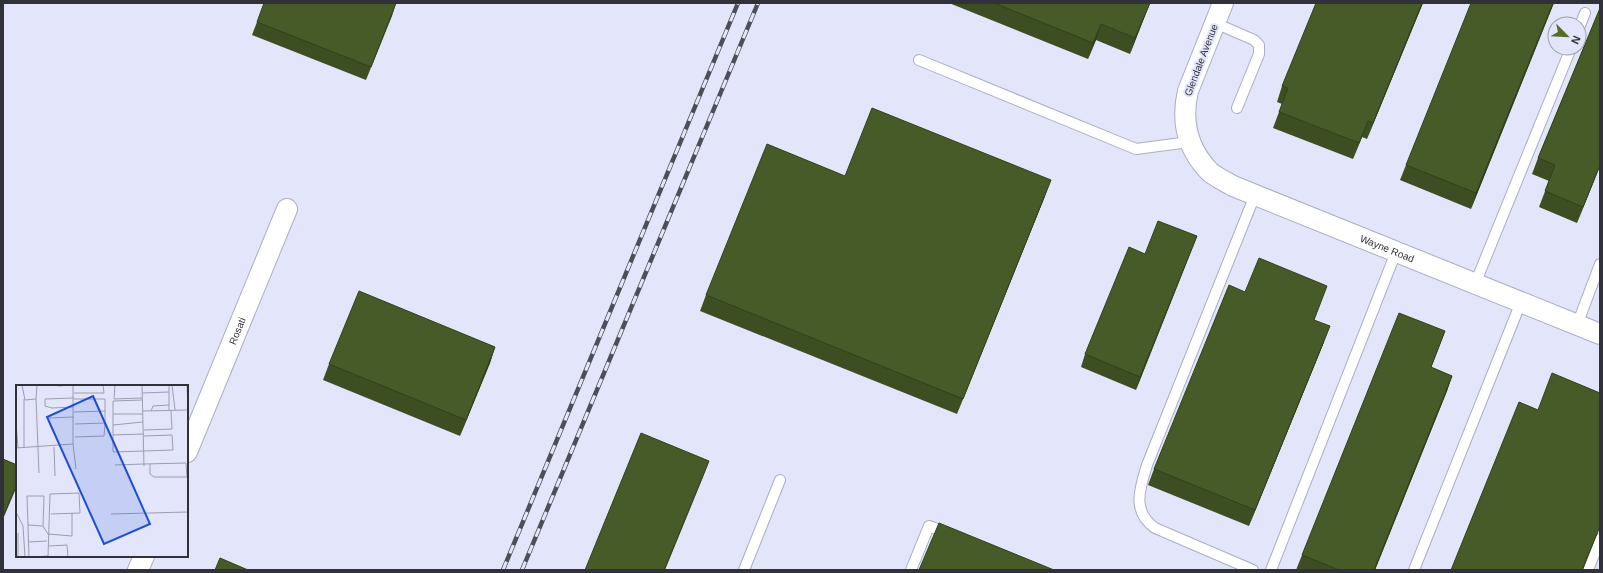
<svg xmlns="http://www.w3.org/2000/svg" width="1603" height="573" font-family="Arial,sans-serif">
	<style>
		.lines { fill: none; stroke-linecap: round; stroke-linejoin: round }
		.lane-casing { stroke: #aaaec1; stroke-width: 12 }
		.street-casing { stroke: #aaaec1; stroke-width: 22 }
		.lane { stroke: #fff; stroke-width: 10 }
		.street { stroke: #fff; stroke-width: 20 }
		.rail-casing { stroke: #4c4e58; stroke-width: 4.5 }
		.rail { stroke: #e3e6fb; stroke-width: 3; stroke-dasharray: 9; stroke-linecap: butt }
		.wall { fill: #3c4e22 }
		.shaded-wall { fill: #31401c }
		.building { fill: #465b28; stroke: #31401c }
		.labels { text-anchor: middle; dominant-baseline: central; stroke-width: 4; stroke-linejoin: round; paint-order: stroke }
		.street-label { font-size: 10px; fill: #303139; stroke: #e3e6fb }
		.inset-road { fill: none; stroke: #9b9ead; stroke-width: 1 }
		.view { fill: #1d4ed8; fill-opacity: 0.15; stroke: #1d4ed8; stroke-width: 2 }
		.inset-edge { fill: none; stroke: #303139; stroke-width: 2 }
	</style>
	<rect width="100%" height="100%" fill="#e3e6fb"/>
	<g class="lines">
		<defs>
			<path id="lane" d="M1215 23 1254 40 1259 45V54L1237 108
				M1579 28 1585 13
				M919 60 1136 149 1189 142
				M1475 284 1571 48
				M1577 325 1600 264
				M744 570 780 480
				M911 570 929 526 948 533
				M1253 570 1155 528C1131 511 1140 488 1147 465L1255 195
				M1271 570 1396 252
				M1414 570 1521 302
				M1588 570 1600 539"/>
			<g id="street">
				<path id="s1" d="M1223 3 1188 91C1181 121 1187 148 1209 171 1215 177 1225 181 1233 186L1600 334"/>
				<path id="s2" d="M187 452 287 209"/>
				<path d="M138 570 144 556"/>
			</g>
		</defs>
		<use href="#lane" class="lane-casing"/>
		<use href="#street" class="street-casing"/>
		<use href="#lane" class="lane"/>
		<use href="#street" class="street"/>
		<defs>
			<path id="rail" d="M503 570 738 3
				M522 570 758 3"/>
		</defs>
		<use href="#rail" class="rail-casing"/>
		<use href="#rail" class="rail"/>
	</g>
	<path class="wall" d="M396 3 366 80 252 35 257 22Z
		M949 3H1150L1130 54 1096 40 1088 59Z
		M1423 3 1367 139 1362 137 1353 159 1273 128 1282 104 1277 102 1282 86Z
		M1554 3 1471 209 1400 180 1406 165Z
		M1600 8V166L1577 223 1539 207 1549 181 1532 174 1538 158Z
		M845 176 1045 196 957 414 700 311 706 295Z
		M1197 236 1136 390 1081 367 1085 354 1145 254Z
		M1315 320 1324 342 1249 526 1148 485 1154 469Z
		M1445 331 1431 368 1452 376 1447 391 1375 570H1296L1302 555Z
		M495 347 490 363 460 436 323 380 329 364Z"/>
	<path class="shaded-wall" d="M396 3 392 16 366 80 371 67Z
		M1150 3 1130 54 1135 38Z
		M1422 3H1423L1367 139 1373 123Z
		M1553 3H1554L1553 5 1471 209 1476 193Z
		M1101 24 1096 40 1088 59 1093 43Z
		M1368 121 1362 137 1353 159 1359 143Z
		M1600 165V166L1577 223 1583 207Z
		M1051 180 1045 196 957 414 963 399Z
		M1197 236 1192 249 1136 390 1140 377Z
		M1330 326 1324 342 1249 526 1255 510Z
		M495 347 490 363 460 436 466 420Z
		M1452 376 1447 391 1375 570H1374Z
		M709 461 703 477 665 570H664Z
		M17 484V486L3 519V516Z
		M1600 526V527L1583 570H1582Z"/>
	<path class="building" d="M264 3H396L371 67 257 22Z
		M994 3H1150L1135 38 1101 24 1093 43Z
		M1316 3H1422L1373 123 1368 121 1359 143 1279 112 1288 88 1282 86Z
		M1471 3H1553L1476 193 1406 165Z
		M1600 8V165L1583 207 1545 191 1555 165 1538 158Z
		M872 108 1051 180 963 399 706 295 767 144 845 176Z
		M1158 221 1197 236 1140 377 1085 354 1129 247 1145 254Z
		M1259 258 1327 286 1314 320 1330 326 1255 510 1154 469 1229 285 1245 292Z
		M359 291 495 347 466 420 329 364Z
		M1399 313 1445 331 1431 367 1452 376 1374 570H1339L1302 555Z
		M1552 373 1600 393V526L1582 570H1451L1519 402 1538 410Z
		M641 433 709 461 664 570H585Z
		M3 459 17 465V484L3 516Z
		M939 523 1054 570H919Z
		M220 558 248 570H215Z"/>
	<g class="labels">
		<g class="street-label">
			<text transform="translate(1201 60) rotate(-69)">Glendale Avenue</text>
			<text stroke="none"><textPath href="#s1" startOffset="376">Wayne Road</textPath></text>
			<text stroke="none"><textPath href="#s2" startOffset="131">Rosati</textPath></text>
		</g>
	</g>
	<g transform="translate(16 385)">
		<rect width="172" height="172" fill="#e3e6fb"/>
		<path class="inset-road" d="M6 0 9 15 20 14 21 0M99 0 98 14 126 13M126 0 128 81M156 0 159 25M171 0 172 25M42 1 57 0M58 8H88L87 0M126 8 153 7M58 13 29 14V21L36 23 58 22M8 14V63M20 14 23 88M58 14H89V26L58 27M127 15 97 16V67L157 65 156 50 128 51M127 26 172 25M135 26 137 21 153 20M153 26V0M97 29H127M33 33 58 32M0 37 2 63M59 39 89 38V26M97 40 127 37M128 45 156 44 155 26M97 50 128 49M59 52 88 51 89 38M57 59V0M57 59 60 84M38 62 39 91M0 63 57 59M99 80 128 79 170 78 171 92H138L134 89V79M0 127 7 141 9 172M95 129 172 127M12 140 13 172M27 141 28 111H11L12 140 27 141 32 149M2 148V172M32 149 56 151V128M12 157 31 156M32 161 51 160 52 172M18 172 32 171M32 172 34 109 63 108 64 128 35 129"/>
		<path class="view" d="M77 11 134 139 88 159 31 32Z"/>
		<rect width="172" height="172" class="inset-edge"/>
	</g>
	<rect width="1603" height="573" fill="none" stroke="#303139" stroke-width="8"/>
	<g transform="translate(1567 36) rotate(114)"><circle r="19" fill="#e3e6fb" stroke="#9b9ead"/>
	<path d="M0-3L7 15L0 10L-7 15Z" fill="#526f23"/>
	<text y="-6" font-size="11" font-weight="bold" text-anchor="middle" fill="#303139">N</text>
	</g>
</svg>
